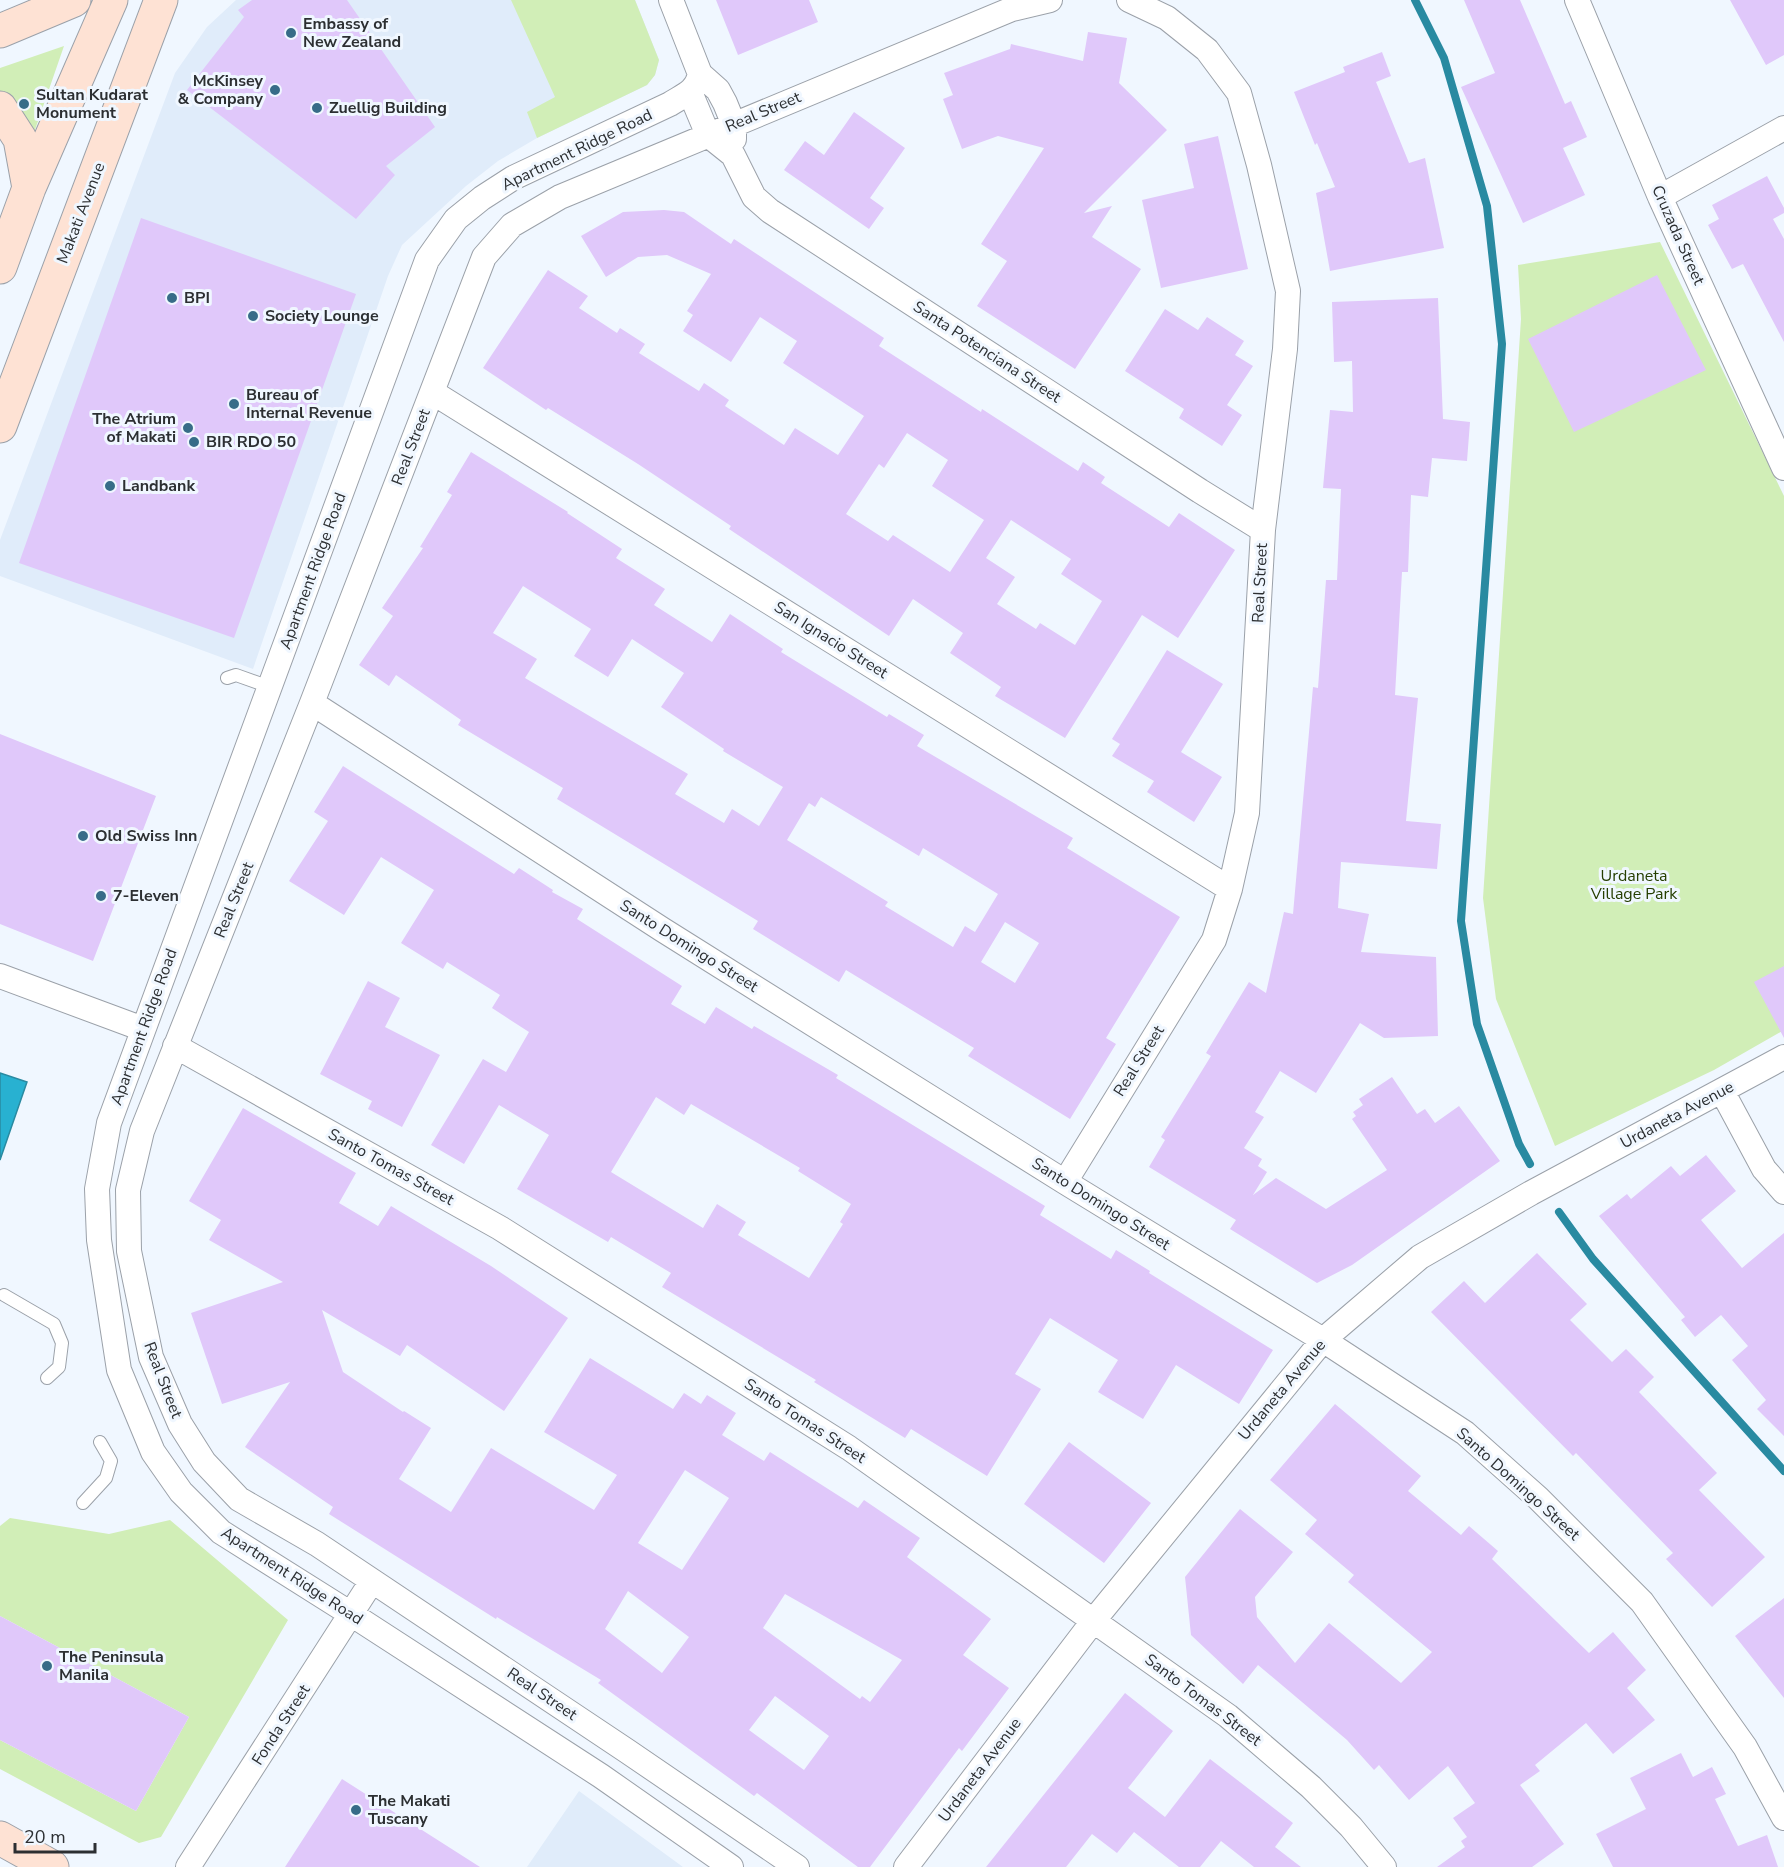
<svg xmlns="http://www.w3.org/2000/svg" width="1784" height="1867" font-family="'Nunito Sans',sans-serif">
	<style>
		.built { fill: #e0ecfa }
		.green { fill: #d1eeb7 }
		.water { fill: #28b1d1; stroke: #298aa1; stroke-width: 1.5 }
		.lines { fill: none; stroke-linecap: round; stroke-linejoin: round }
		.stream { stroke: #298aa1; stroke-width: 8 }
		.building { fill: #e0c8fa; fill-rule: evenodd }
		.service-casing { stroke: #9ba1a9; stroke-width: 14 }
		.minor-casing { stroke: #9ba1a9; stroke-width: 26 }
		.secondary-casing { stroke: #9ba1a9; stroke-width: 35 }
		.service { stroke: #fff; stroke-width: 12 }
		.minor { stroke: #fff; stroke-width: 24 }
		.secondary { stroke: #fee2d4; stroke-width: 33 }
		.poi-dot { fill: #376c88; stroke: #f0f7ff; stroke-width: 2 }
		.labels { text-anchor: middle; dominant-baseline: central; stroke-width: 6; stroke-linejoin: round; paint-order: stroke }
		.poi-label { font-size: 16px; font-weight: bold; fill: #2c2f32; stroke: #f0f7ff; text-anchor: start }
		.street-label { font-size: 16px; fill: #2c2f32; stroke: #f0f7ff }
		.park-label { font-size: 16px; fill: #253e00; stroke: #f0f7ff }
	</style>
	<rect width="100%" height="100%" fill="#f0f7ff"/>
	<path class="built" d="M236 0H635L659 60 655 75 647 85 537 138 498 161 466 186 402 245 388 276 253 669 0 576V540L175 73 207 27Z
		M579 1791 683 1867H527Z"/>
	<path class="green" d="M511 0H635L659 60 655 75 647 85 537 138 527 112 555 97Z
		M64 46 29 147 0 109V68Z
		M1660 242 1784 496V1030L1714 1070 1555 1146 1496 999 1483 898 1521 319 1518 265Z
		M10 1518 109 1534 170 1520 288 1620 161 1837 139 1843 0 1769V1740L136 1811 189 1717 0 1616V1526Z"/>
	<path class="water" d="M0 1073 27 1082 0 1160Z"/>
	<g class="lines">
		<path class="stream" d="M1415 0 1444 58 1487 206 1502 344 1461 921 1477 1024 1519 1144 1530 1164
			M1559 1212 1593 1259 1784 1471"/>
	</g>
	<path class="building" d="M252 0H347L435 127 386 166 395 175 356 219 187 90 244 17 238 10Z
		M716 0H809L818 22 738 55Z
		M1464 0H1520L1565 104 1571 101 1587 137 1563 148 1585 195 1523 223 1461 87 1495 73Z
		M1730 0H1784V55L1766 65Z
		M1088 32 1127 38 1119 83 1167 130 1084 213 1112 206 1092 237 1141 269 1075 369 977 306 1007 261 981 244 1044 148 998 136 962 149 943 99 953 95 944 73 1010 49 1011 44 1083 61Z
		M1382 52 1391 76 1376 82 1409 163 1425 158 1444 248 1330 271 1316 193 1335 187 1317 143 1315 145 1294 92 1345 72 1343 67Z
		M854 112 905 148 870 198 884 208 869 229 784 170 805 141 824 155Z
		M1218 136 1248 269 1161 288 1142 200 1194 188 1184 144Z
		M1767 176 1784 208V213L1773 219 1784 239V342L1743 264 1732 269 1708 225 1719 219 1712 205Z
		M664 210 684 212 731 244 734 239 884 338 879 346 981 412 982 409 1078 471 1083 462 1105 477 1101 483 1169 527 1179 513 1235 550 1178 638 1142 615 1065 738 995 696 1001 687 950 653 963 633 913 599 889 636 729 529 731 526 638 464 548 408 546 410 483 368 548 270 588 296 579 308 617 333 620 328 645 344 639 353 699 391 704 383 729 400 725 406 784 445 795 428 838 455 864 416 783 363 797 341 760 317 731 362 683 331 693 315 687 311 711 274 667 255 638 257 606 277 581 236 623 212ZM907 433 948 460 932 486 984 520 950 572 893 535 888 541 846 514 879 464 884 468ZM1011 520 1071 559 1061 574 1102 601 1075 645 1040 623 1036 629 997 604 1015 577 986 558Z
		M141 218 356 294 234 638 19 563Z
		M1657 275 1706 370 1574 432 1528 339Z
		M1438 298 1443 419 1470 422 1467 461 1432 458 1428 497 1411 495 1408 572H1402L1395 695 1418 698 1406 821 1441 824 1437 869 1341 862 1338 908 1369 914 1361 952 1436 957 1438 1036 1384 1038 1360 1023 1316 1093 1280 1071 1255 1112 1264 1117 1244 1148 1262 1159 1258 1166 1267 1172 1253 1195 1276 1178 1326 1209 1387 1170 1352 1119 1356 1116 1353 1112 1363 1105 1359 1099 1392 1077 1417 1114 1425 1109 1435 1123 1459 1106 1500 1161 1352 1265 1317 1283 1230 1229 1236 1220 1149 1167 1165 1140 1161 1137 1211 1056 1206 1053 1249 982 1266 993 1284 912 1293 914 1313 687 1318 688 1326 580H1337L1341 489 1323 488 1330 410 1353 412 1352 361 1334 362 1332 302Z
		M1165 309 1198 330 1207 317 1244 341 1235 355 1253 366 1227 405 1242 415 1222 446 1179 418 1184 409 1125 371Z
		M471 452 568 512 567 513 622 549 616 558 665 589 654 605 712 642 730 614 783 649 781 652 887 717 889 714 924 735 917 746 1073 838 1067 848 1180 917 1106 1038 1116 1044 1070 1119 968 1056 974 1048 846 970 839 982 753 929 758 921 557 799 563 788 458 725 461 720 396 675 389 686 359 665 393 616 382 608 423 548 420 547 452 495 447 492ZM523 586 591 629 574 656 608 677 632 639 684 673 661 707 724 749 723 751 783 787 759 826 732 809 724 823 675 794 688 774 525 678 537 659 493 633ZM821 797 919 856 923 848 998 894 975 932 965 926 953 947 885 906 888 902 787 840 809 803 815 807ZM1005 922 1039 943 1015 983 981 962Z
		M1167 650 1223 684 1181 752 1222 777 1194 822 1147 792 1154 781 1112 756 1120 744 1112 739Z
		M0 734 156 796 93 961 0 924Z
		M343 766 514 874 519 868 553 890 552 892 583 909 577 919 682 986 671 1004 705 1024 716 1007 752 1029 754 1026 838 1075 836 1078 1045 1206 1040 1215 1111 1259 1116 1250 1150 1271 1149 1273 1273 1350 1239 1404 1176 1365 1143 1419 1098 1392 1118 1360 1050 1318 1015 1374 1041 1389 987 1476 911 1429 905 1438 814 1382 816 1380 662 1287 671 1273 611 1237 608 1242 517 1189 549 1135 499 1105 464 1164 431 1145 483 1059 506 1072 529 1032 492 1008 500 995 447 962 443 969 401 943 434 890 381 857 344 915 289 881 328 821 314 812ZM656 1097 684 1115 691 1104 800 1168 798 1171 851 1204 840 1222 843 1224 809 1278 738 1235 746 1222 717 1204 703 1228 611 1172Z
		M1784 966V1038L1754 982Z
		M368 981 400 998 385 1027 440 1055 402 1127 368 1109 372 1101 320 1074Z
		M243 1108 356 1173 339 1203 378 1226 391 1206 491 1266 568 1318 504 1411 407 1345 400 1356 322 1310 343 1372 403 1412 404 1411 431 1428 399 1479 451 1512 491 1448 594 1510 617 1475 544 1432 590 1358 673 1409 684 1393 701 1404 707 1395 736 1413 722 1435 764 1461 770 1452 858 1508 864 1500 920 1538 907 1557 991 1619 963 1655 1009 1688 962 1751 959 1748 870 1867H858L757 1793 754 1796 598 1683 601 1680 497 1617 496 1619 329 1514 333 1507 245 1447 290 1382 222 1404 191 1313 283 1282 209 1240 221 1220 189 1201ZM685 1470 729 1498 682 1570 638 1543ZM628 1591 689 1637 662 1673 605 1629ZM785 1594 902 1660 870 1702 862 1696 860 1699 763 1628ZM775 1696 829 1736 804 1770 749 1730Z
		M1706 1155 1736 1191 1701 1220 1742 1268 1784 1233V1436L1757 1409 1766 1400 1732 1360 1748 1346 1721 1315 1695 1337 1681 1320 1685 1317 1599 1216 1627 1194 1631 1199 1671 1166 1680 1176Z
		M1537 1253 1587 1304 1570 1320 1612 1362 1626 1349 1654 1377 1639 1392 1717 1473 1699 1490 1765 1557 1712 1607 1666 1559 1673 1553 1576 1453 1573 1456 1431 1312 1464 1281 1485 1303Z
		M1335 1404 1421 1476 1408 1491 1461 1535 1469 1526 1498 1551 1492 1559 1589 1653 1613 1632 1646 1670 1627 1688 1655 1720 1613 1754 1586 1723 1535 1765 1540 1771 1520 1785 1564 1844 1532 1867H1437L1465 1847 1461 1841 1467 1837 1453 1818 1475 1803 1448 1766 1409 1800 1379 1765 1374 1770 1347 1740 1258 1665 1243 1684 1191 1635 1185 1577 1240 1509 1293 1552 1255 1597 1257 1617 1295 1663 1329 1623 1401 1683 1432 1652 1348 1582 1354 1575 1305 1534 1317 1520 1270 1480Z
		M1069 1442 1151 1503 1104 1563 1024 1504Z
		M1784 1598V1698L1735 1636Z
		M0 1616 189 1717 136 1811 0 1740Z
		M1125 1693 1173 1731 1128 1788 1165 1817 1210 1759 1293 1823 1275 1847 1301 1867H1254L1221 1841 1200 1867H1179L1134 1832 1117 1853 1092 1834 1066 1867H986Z
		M1681 1753 1693 1777 1712 1767 1726 1794 1715 1799 1738 1846 1767 1835 1778 1867H1613L1596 1834 1646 1809 1630 1778Z
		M342 1779 480 1867H285Z"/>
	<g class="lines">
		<defs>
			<path id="service" d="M227 678 236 675 270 687
				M4 1295 54 1324 62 1343 59 1367 47 1378
				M83 1503 106 1478 111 1461 100 1442"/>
			<path id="minor" d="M671 0 700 74 718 90 725 103 734 125V139
				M1577 0 1660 197 1784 468
				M700 74C696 92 684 95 670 104L513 178 482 198 456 219 427 260 109 1123 97 1189 99 1240 119 1370 153 1452 181 1492 221 1532 351 1614 601 1776 731 1867
				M690 92 708 135 733 155 754 197 770 211 1200 491 1263 530
				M1660 197 1784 128
				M432 392 1230 889
				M312 703 663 930 1065 1182 1323 1340 1465 1433 1538 1498 1642 1602 1745 1747 1784 1818
				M0 976 143 1029
				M175 1046 500 1228 849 1448 1228 1716 1311 1787 1351 1827 1384 1867
				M1722 1091 1764 1169 1784 1192
				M1065 1182 1214 940 1230 889 1247 813 1263 530 1285 349 1288 291 1259 165 1239 93 1207 50 1167 18 1129 0
				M188 1867 372 1581
				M797 1867 627 1751 317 1544 239 1499 204 1462 180 1424 151 1357 129 1251 128 1190 142 1131 312 703 484 257 512 225 560 197 1012 9 1050 0
				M906 1867 1094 1620 1323 1340 1420 1257 1531 1193 1784 1057"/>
			<path id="secondary" d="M0 31 74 0
				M0 108 20 139 29 188
				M0 267 29 188 111 0
				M0 426 161 0
				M0 1838 52 1867"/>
		</defs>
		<use href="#service" class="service-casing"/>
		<use href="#minor" class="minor-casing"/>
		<use href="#secondary" class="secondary-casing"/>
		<use href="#service" class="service"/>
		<use href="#minor" class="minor"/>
		<use href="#secondary" class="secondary"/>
	</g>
	<g class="poi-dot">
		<circle cx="291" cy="33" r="6"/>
		<circle cx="275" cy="90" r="6"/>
		<circle cx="24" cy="104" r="6"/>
		<circle cx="317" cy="108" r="6"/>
		<circle cx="172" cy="298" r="6"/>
		<circle cx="253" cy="316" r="6"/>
		<circle cx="234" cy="404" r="6"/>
		<circle cx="188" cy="428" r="6"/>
		<circle cx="194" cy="442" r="6"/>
		<circle cx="110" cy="486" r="6"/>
		<circle cx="83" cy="836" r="6"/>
		<circle cx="101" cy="896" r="6"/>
		<circle cx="47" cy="1666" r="6"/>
		<circle cx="356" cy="1810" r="6"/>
	</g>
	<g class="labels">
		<g class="poi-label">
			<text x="303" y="24">Embassy of<tspan x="303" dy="18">New Zealand</tspan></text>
			<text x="263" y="81" text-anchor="end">McKinsey<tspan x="263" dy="18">&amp; Company</tspan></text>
			<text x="36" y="95">Sultan Kudarat<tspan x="36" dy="18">Monument</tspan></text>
			<text x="329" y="108">Zuellig Building</text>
			<text x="184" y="298">BPI</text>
			<text x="265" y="316">Society Lounge</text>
			<text x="246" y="395">Bureau of<tspan x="246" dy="18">Internal Revenue</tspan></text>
			<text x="176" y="419" text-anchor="end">The Atrium<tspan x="176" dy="18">of Makati</tspan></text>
			<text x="206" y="442">BIR RDO 50</text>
			<text x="122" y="486">Landbank</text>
			<text x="95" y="836">Old Swiss Inn</text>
			<text x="113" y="896">7-Eleven</text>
			<text x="59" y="1657">The Peninsula<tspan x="59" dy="18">Manila</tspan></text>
			<text x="368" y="1801">The Makati<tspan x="368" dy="18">Tuscany</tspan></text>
		</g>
		<g class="street-label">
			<text transform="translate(763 112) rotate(-23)">Real Street</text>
			<text transform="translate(577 150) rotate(-26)">Apartment Ridge Road</text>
			<text transform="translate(81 213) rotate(-69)">Makati Avenue</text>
			<text transform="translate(1678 235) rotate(66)">Cruzada Street</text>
			<text transform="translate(987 352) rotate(33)">Santa Potenciana Street</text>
			<text transform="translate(411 447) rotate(-69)">Real Street</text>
			<text transform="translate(313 571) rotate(-70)">Apartment Ridge Road</text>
			<text transform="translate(1260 583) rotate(-87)">Real Street</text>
			<text transform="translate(831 640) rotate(32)">San Ignacio Street</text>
			<text transform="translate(234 900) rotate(-68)">Real Street</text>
			<text transform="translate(689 946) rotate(32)">Santo Domingo Street</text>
			<text transform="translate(144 1027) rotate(-70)">Apartment Ridge Road</text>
			<text transform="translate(1139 1061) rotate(-58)">Real Street</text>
			<text transform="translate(1677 1115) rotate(-28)">Urdaneta Avenue</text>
			<text transform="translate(391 1167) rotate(29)">Santo Tomas Street</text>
			<text transform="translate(1101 1204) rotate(32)">Santo Domingo Street</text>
			<text transform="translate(163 1380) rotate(69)">Real Street</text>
			<text transform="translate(1282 1390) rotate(-50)">Urdaneta Avenue</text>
			<text transform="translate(805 1421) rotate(33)">Santo Tomas Street</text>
			<text transform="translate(1518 1484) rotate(42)">Santo Domingo Street</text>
			<text transform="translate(292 1576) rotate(33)">Apartment Ridge Road</text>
			<text transform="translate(542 1694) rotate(34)">Real Street</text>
			<text transform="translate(1203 1700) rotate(37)">Santo Tomas Street</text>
			<text transform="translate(281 1725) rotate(-57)">Fonda Street</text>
			<text transform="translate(980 1770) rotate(-53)">Urdaneta Avenue</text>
		</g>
		<g class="park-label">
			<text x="1634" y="876">Urdaneta<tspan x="1634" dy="18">Village Park</tspan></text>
		</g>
	</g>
	<path d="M15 1843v9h80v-9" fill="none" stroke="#2c2f32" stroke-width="3"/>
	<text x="24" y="1843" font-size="18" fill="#2c2f32" stroke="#f0f7ff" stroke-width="4.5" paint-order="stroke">20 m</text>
</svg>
